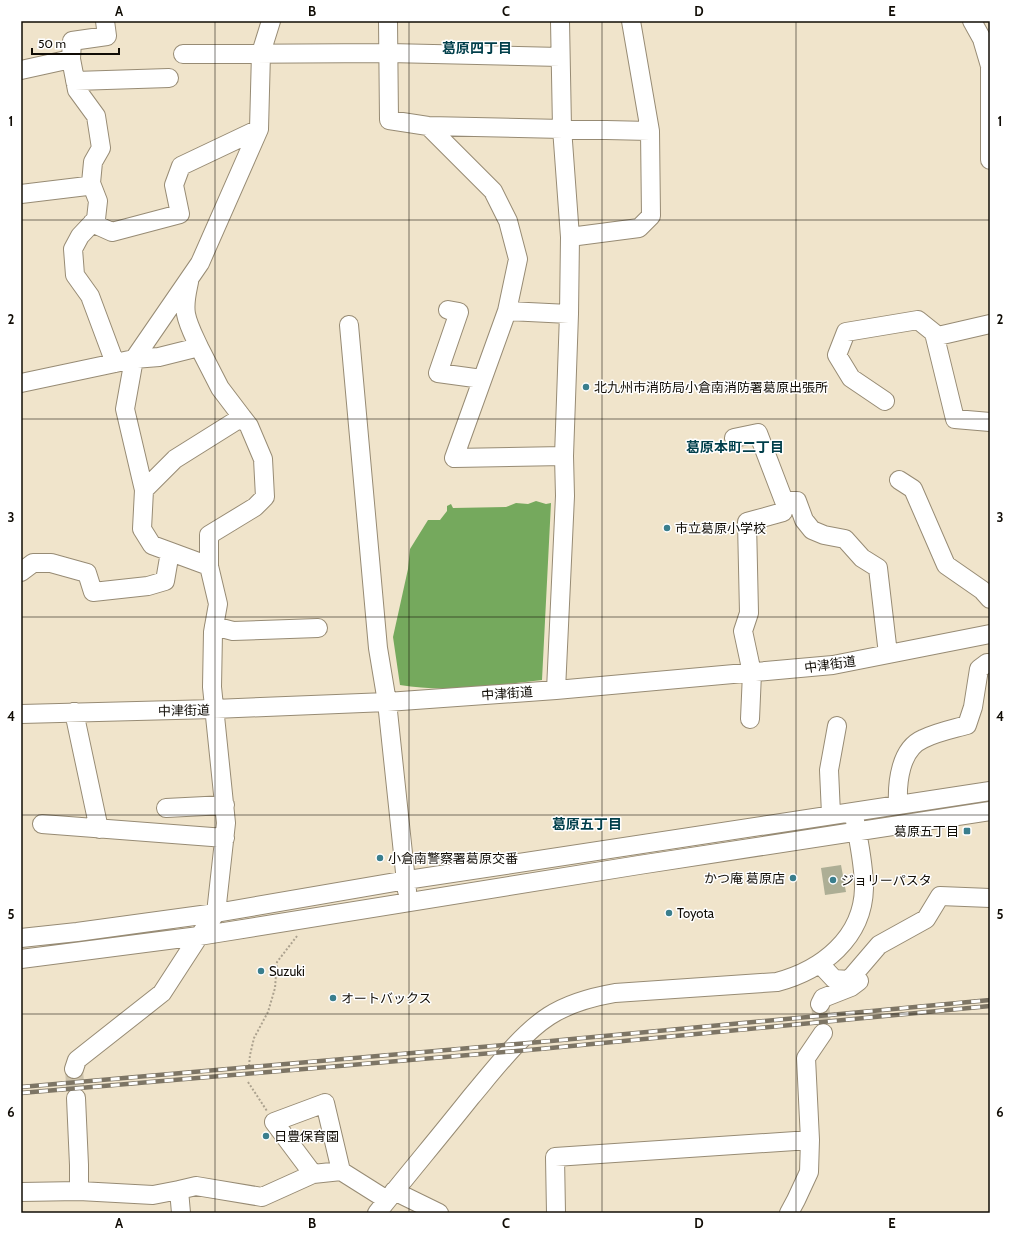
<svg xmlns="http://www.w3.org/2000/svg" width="1011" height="1234" font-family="Cabin,'Noto Sans JP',sans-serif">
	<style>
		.water { fill: #75a95d }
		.building { fill: #adae95 }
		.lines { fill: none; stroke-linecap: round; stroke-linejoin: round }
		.minor-tunnel { stroke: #cec4ad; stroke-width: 18; stroke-dasharray: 18 9; stroke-linecap: butt }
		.minor-casing { stroke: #978b74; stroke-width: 20 }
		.path { stroke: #aca28f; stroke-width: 2; stroke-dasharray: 2 2; stroke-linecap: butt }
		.minor { stroke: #fff; stroke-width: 18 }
		.rail-casing { stroke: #7d7565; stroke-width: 4.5 }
		.rail { stroke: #fff; stroke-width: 3; stroke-dasharray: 9; stroke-linecap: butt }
		.grid { fill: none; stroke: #100c05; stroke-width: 1; stroke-opacity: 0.55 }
		.poi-dot { fill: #3a7e8d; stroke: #fff; stroke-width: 1.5 }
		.labels { text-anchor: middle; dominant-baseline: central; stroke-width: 3; stroke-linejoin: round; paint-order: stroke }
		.poi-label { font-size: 13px; fill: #100c05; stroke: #fff; text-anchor: start }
		.street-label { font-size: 13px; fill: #100c05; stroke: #fff }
		.neighbourhood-label { font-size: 14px; font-weight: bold; fill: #003e4a; stroke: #fff }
		.neatline { fill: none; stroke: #100c05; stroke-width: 1.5 }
		.grid-label { font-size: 13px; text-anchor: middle; font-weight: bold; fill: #100c05 }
	</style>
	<rect width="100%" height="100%" fill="#f0e4cb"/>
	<path class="water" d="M536 501 546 504 551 503 542 680C496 685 446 693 400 685L393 637 408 569 410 549 428 520H440L447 511V506L451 504 453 508 506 507 516 503 528 504Z"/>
	<path class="building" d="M841 865 846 892 825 895 821 868Z"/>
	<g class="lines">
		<path class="minor-tunnel" d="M820 1004 823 1033
			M74 1069 76 1098"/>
		<defs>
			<path id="minor" d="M388 21 389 120 428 126 650 131
				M972 21 982 39 990 66V160
				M183 54 389 53 560 57
				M71 59 77 90 96 116 101 148 93 162 91 183 98 201 96 219 80 236 73 249 75 275 90 296 115 363
				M21 70 71 59 72 41 107 36 105 21
				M75 81 169 78
				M428 126 493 191 508 221 518 259 507 311 454 458 564 456
				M21 194 87 186
				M92 223 112 232 180 214 174 185 181 166 259 129
				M570 237 639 228 651 216 650 131 631 21
				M189 282C187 292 184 303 186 314 188 325 194 336 199 347
				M448 310 459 312 438 373 482 379
				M507 311 569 314
				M349 325 378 648 387 702 407 891
				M934 333 955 419 990 422
				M21 383 134 359 159 357 199 347 220 388 242 417 175 459 144 490
				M885 401 851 378 837 355 846 332 918 320 938 336 990 324
				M734 438 758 433 784 501H797L804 520 812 530 824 535 845 539 862 558 878 568 888 654
				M899 480 913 489 946 565 982 590 990 599
				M209 566V535L255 507 265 497 263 459 249 426 242 417
				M21 572 33 563H51L87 573 93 592 148 586 165 581 170 552
				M214 626 233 631 318 628
				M556 690 565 496 564 456 569 314 570 237 562 128 560 21
				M74 712 99 829
				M21 714 214 709 387 702 556 690 833 665 990 634
				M750 719 752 673 743 631 749 613 747 522 783 512
				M898 804C897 783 900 749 923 739 937 732 953 729 967 725L973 707 979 669 987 663H990
				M166 808 225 805
				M831 814 829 770 837 726
				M42 824 225 838
				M21 938 77 932 216 913 407 880 990 791
				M21 959 199 936 639 865 990 811
				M820 964 834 979 849 980 879 945 926 919 940 896 990 898
				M820 1004 823 998 851 987 859 981
				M74 1069 77 1060 162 993 199 936 216 913 226 823 212 687 213 632 218 604 209 566 152 545 142 529 144 490 125 409 134 359 200 263 259 129 261 53 271 21
				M76 1098 79 1165V1191
				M341 1171 387 1200
				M179 1190 196 1186 262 1197 313 1174 341 1171 325 1103 274 1122 313 1174
				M394 1191 439 1213
				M21 1192 79 1191 153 1195 179 1190 181 1213
				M377 1213C408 1174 440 1136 471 1097 493 1071 521 1034 549 1016 569 1003 592 997 615 993L777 982C822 970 863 938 864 888 864 865 859 843 855 821
				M556 1213 555 1157 810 1140
				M789 1213 796 1200 809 1172 810 1140 806 1058 823 1033"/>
		</defs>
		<use href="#minor" class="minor-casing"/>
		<path class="path" d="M249 1066 250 1055 254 1038 268 1012 275 988 277 962 297 936
			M248 1082 267 1111"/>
		<use href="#minor" class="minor"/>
		<defs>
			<path id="rail" d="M21 1087 551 1041 990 1000
				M21 1093 540 1049 990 1006"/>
		</defs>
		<use href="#rail" class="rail-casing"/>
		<use href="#rail" class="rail"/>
	</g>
	<path class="grid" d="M215 21V1213M409 21V1213M602 21V1213M796 21V1213M21 220H990M21 419H990M21 617H990M21 815H990M21 1014H990"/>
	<g class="poi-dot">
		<circle cx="586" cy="387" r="4"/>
		<circle cx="667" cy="528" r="4"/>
		<rect x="963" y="827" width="8" height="8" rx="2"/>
		<circle cx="380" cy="858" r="4"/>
		<circle cx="793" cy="878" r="4"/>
		<circle cx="833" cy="880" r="4"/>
		<circle cx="669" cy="913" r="4"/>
		<circle cx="261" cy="971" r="4"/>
		<circle cx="333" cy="998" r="4"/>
		<circle cx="266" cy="1136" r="4"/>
	</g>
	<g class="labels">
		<g class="poi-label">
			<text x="594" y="387">北九州市消防局小倉南消防署葛原出張所</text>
			<text x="675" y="528">市立葛原小学校</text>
			<text x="959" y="831" text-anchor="end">葛原五丁目</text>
			<text x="388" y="858">小倉南警察署葛原交番</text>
			<text x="785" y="878" text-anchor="end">かつ庵 葛原店</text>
			<text x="841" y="880">ジョリーパスタ</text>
			<text x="677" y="913">Toyota</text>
			<text x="269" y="971">Suzuki</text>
			<text x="341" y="998">オートバックス</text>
			<text x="274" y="1136">日豊保育園</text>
		</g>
		<g class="street-label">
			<text transform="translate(830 664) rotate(-8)">中津街道</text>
			<text transform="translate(507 693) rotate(-4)">中津街道</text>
			<text transform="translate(184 710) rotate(-1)">中津街道</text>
		</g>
		<g class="neighbourhood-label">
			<text x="477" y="48">葛原四丁目</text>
			<text x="735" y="447">葛原本町二丁目</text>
			<text x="587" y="824">葛原五丁目</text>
		</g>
	</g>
	<rect width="1011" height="1234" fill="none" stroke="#ffffff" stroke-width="44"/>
	<path d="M32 48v6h87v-6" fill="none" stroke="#100c05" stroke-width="2"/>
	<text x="38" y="48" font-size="12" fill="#100c05" stroke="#ffffff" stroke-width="3" paint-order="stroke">50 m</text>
	<rect x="22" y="22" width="967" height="1190" class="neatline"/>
	<g class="grid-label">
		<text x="119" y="16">A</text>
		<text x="312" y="16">B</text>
		<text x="506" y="16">C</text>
		<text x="699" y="16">D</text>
		<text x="892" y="16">E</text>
		<text x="11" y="126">1</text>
		<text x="1000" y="126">1</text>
		<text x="11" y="324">2</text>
		<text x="1000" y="324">2</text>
		<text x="11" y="522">3</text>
		<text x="1000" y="522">3</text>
		<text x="11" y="721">4</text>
		<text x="1000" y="721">4</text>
		<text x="11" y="919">5</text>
		<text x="1000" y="919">5</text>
		<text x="11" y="1117">6</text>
		<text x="1000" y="1117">6</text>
		<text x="119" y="1228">A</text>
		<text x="312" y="1228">B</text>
		<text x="506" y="1228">C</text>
		<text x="699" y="1228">D</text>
		<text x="892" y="1228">E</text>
	</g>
</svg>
